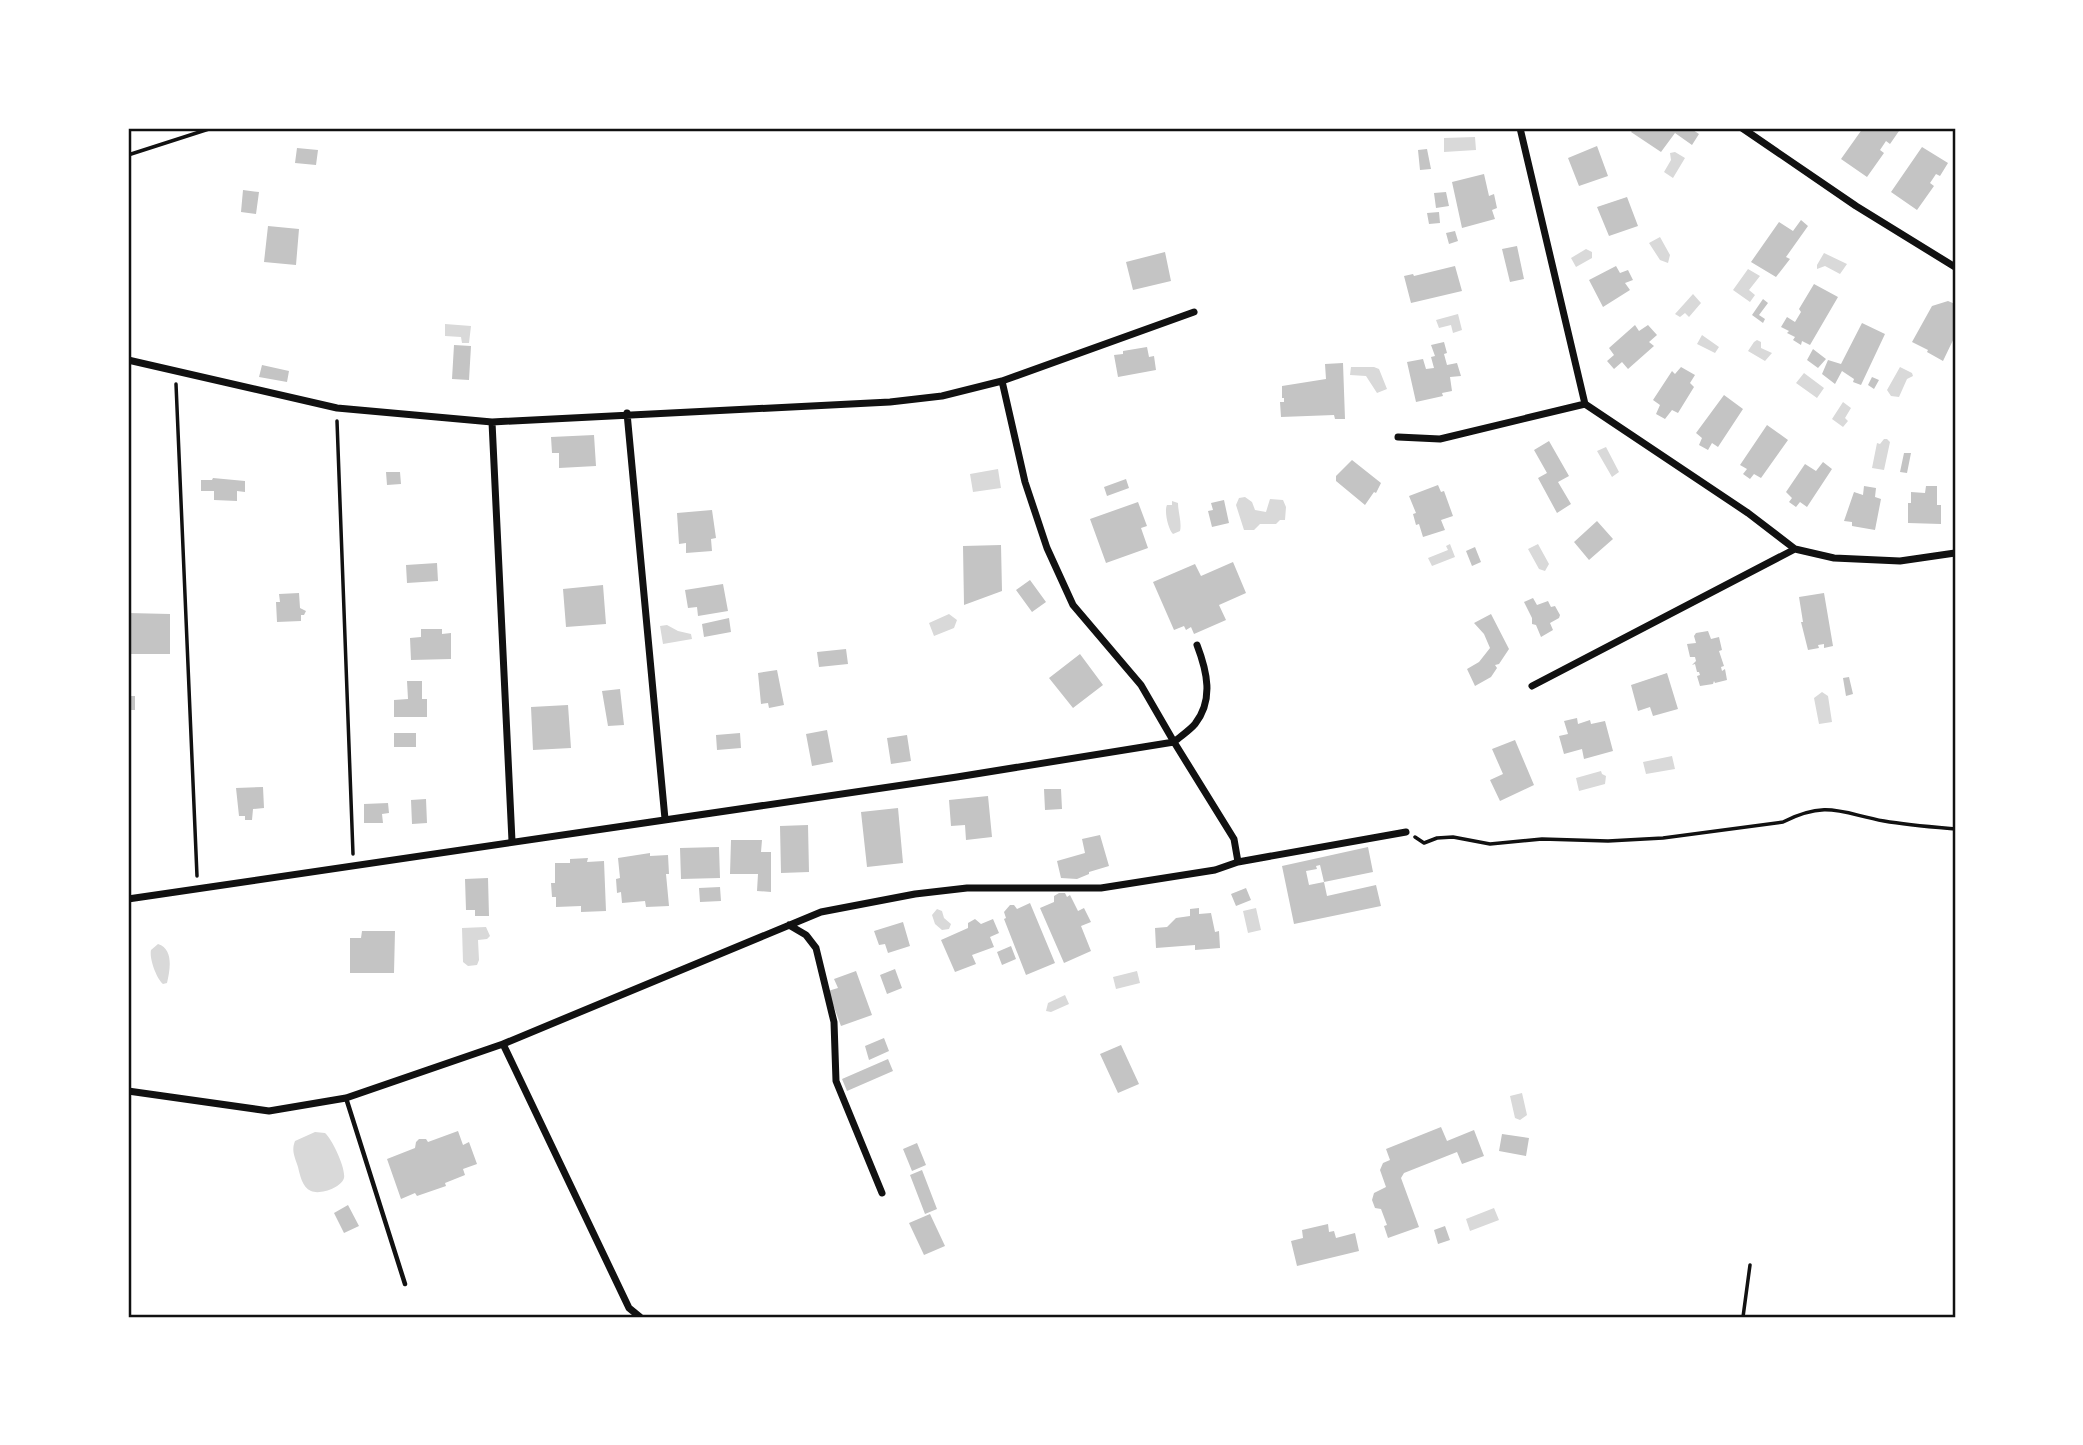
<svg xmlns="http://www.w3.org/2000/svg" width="2083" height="1445" font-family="Inter,sans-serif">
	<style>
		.water { fill: #d9d9d9 }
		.building { fill: #c4c4c4 }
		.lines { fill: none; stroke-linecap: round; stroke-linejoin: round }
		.path { stroke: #111; stroke-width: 3.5 }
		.service { stroke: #111; stroke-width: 4.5 }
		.minor { stroke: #111; stroke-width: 7 }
		.neatline { fill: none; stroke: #111; stroke-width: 2.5 }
	</style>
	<rect width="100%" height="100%" fill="#fff"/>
	<path class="water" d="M1475 137 1476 150 1444 152V138Z
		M1675 152 1685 158 1673 178 1664 172 1671 160 1670 153Z
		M1660 237 1670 255 1668 263 1660 260 1649 243Z
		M1586 249 1592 252V258L1576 267 1571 258Z
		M1824 253 1847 264 1840 274 1825 266 1817 269V265Z
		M1748 269 1760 276 1749 290 1755 295 1750 302 1733 290Z
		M1693 294 1701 303 1689 317 1685 313 1680 317 1675 314Z
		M1458 314 1462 330 1453 333 1451 325 1439 328 1436 320Z
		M445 324 471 326 469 343H462L461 337 445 336Z
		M1702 335 1719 347 1715 353 1697 344Z
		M1757 340 1761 342V348L1772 353 1765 361 1748 351 1754 342Z
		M1351 367H1374L1379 369 1387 389 1377 393 1366 376 1350 375Z
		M1900 367 1912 373 1913 376 1907 379 1899 397 1891 396 1887 390Z
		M1804 373 1824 388 1817 398 1796 383Z
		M1843 402 1851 408 1845 418 1848 421 1843 427 1832 419Z
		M1884 439H1887L1890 442 1884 470 1872 468 1877 443 1880 444Z
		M1606 447 1619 472 1612 477 1597 451Z
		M998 469 1001 488 973 492 970 474Z
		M1245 497 1252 502 1255 510 1266 512 1270 499 1283 500 1286 507 1285 520H1280L1276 524H1260L1254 530H1244L1236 505 1239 498Z
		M1172 501 1178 503C1178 512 1182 523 1180 531L1173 534C1168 529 1164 511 1167 505H1172Z
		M1450 544 1455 557 1432 566 1428 558 1448 550 1446 546Z
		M1538 544 1549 564 1545 571 1539 569 1528 549Z
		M949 614 957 620 954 628 934 636 929 623Z
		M667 625 678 631 691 634 692 639 663 644 660 626Z
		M1822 692 1828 696 1832 722 1819 724 1814 698Z
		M1672 756 1675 769 1646 774 1643 762Z
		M1601 771 1602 774 1606 776 1605 784 1579 791 1576 778Z
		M1256 908 1261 930 1248 933 1243 911Z
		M937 909 942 911 944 918 951 924 949 929 942 930 935 924 932 915Z
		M486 927 490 936 487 939 478 940 479 960 477 965 468 966 463 962 462 928Z
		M158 944C174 949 170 970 167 983L163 984C157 979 149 959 151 950Z
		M1137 971 1140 983 1116 989 1113 977Z
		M1065 995 1069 1004 1051 1012 1046 1011 1048 1003Z
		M1522 1093 1527 1115 1520 1120 1515 1118 1510 1096Z
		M315 1132 325 1133C332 1139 346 1168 344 1178 341 1188 320 1195 311 1191 302 1187 300 1175 298 1167 295 1157 291 1151 295 1141Z
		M1494 1208 1499 1220 1470 1231 1466 1219Z"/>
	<path class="building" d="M1634 128H1690L1699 134 1692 145 1675 133 1661 152 1631 132Z
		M1863 128H1894L1899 131 1890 144 1886 141 1880 150 1884 153 1867 177 1841 159Z
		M1597 146 1608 176 1579 186 1568 158Z
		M1922 147 1948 163 1940 176 1936 174 1930 183 1934 186 1917 210 1891 192Z
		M297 148 318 150 316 165 295 163Z
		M1427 149 1431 169 1420 170 1418 150Z
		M1484 174 1489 196 1494 194 1497 208 1492 210 1495 219 1462 228 1452 182Z
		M243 190 259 192 256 214 241 212Z
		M1446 192 1449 206 1436 208 1434 193Z
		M1627 197 1638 226 1609 236 1597 207Z
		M1439 212 1440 223 1429 224 1427 213Z
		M1801 220 1808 226 1786 257 1790 259 1776 277 1751 262 1779 222 1793 231Z
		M268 226 299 229 296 265 264 262Z
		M1455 231 1458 241 1449 244 1446 233Z
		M1517 246 1524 279 1510 282 1502 249Z
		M1165 252 1171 281 1133 290 1126 262Z
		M1455 266 1462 291 1411 303 1404 276 1413 274 1414 276Z
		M1616 266 1620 273 1628 270 1633 280 1625 283 1630 290 1603 307 1589 280Z
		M1814 284 1838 297 1810 345 1802 341 1801 345 1793 340 1795 337 1787 333 1789 331 1781 327 1787 317 1795 322 1801 312 1799 309Z
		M1763 299 1768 303 1759 315 1765 319 1763 323 1752 315Z
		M1948 301 1955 304V336L1943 361 1927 352 1928 350 1912 342 1932 306Z
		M1862 323 1885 334 1861 385 1853 382 1854 379 1842 371 1835 384 1822 374 1828 360 1841 364Z
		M1635 325 1639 331 1648 325 1657 335 1649 342 1654 346 1628 369 1622 362 1614 369 1607 361 1614 355 1609 348Z
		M1444 342 1447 353 1444 354 1447 365 1457 363 1461 376 1450 377 1452 391 1442 393 1443 396 1416 402 1407 362 1423 359 1426 369 1434 368 1431 357 1435 356 1431 345Z
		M454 345 471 346 469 380 452 379Z
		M1147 347 1149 357 1154 356 1156 370 1118 377 1114 355 1123 354V351Z
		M1813 349 1826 359 1818 368 1807 360Z
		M1343 363 1345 419H1335L1334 415 1281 417 1280 402H1284V398H1282V386L1326 379 1325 364Z
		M262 365 289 371 287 382 259 377Z
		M1681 367 1695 375 1690 383 1694 387 1678 413 1672 410 1665 419 1656 414 1660 405 1653 400 1672 371 1675 374Z
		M1872 377 1879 380 1874 389 1868 385Z
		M1724 395 1743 409 1718 447 1712 443 1708 450 1699 445 1702 438 1696 433Z
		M1767 425 1788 440 1761 478 1754 474 1750 479 1743 474 1747 469 1740 465Z
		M594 435 596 466 559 468V453H552L551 437Z
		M1549 441 1569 476 1558 482 1571 504 1557 513 1538 478 1547 473 1534 450Z
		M1904 453H1911L1907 473 1900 472Z
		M1352 460 1381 483 1376 493 1374 492 1365 505 1336 481V476Z
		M1823 462 1832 469 1807 507 1800 502 1796 507 1789 502 1792 498 1786 492 1805 464 1816 471Z
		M386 472H400L401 484 387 485Z
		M213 478 245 481V492L237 491V501L214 500V491H201V480H212Z
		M1126 479 1129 488 1107 496 1104 487Z
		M1438 485 1441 492 1444 491 1453 516 1441 520 1445 530 1423 537 1419 524 1416 525 1413 514 1416 513 1409 496Z
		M1864 486 1876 488 1875 497 1881 499 1875 530 1852 526V522L1844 521 1854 492 1863 495Z
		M1926 486H1937V505H1941V524L1908 523V503H1911V492L1925 493Z
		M1224 500 1229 523 1212 527 1208 511 1213 510 1211 503Z
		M1138 502 1147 526 1141 528 1148 548 1106 563 1090 519Z
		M712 510 716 538 711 539 712 551 686 553V543L679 544 677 513Z
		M1597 521 1613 539 1589 560 1574 542Z
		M1001 545 1002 591 964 605 963 546Z
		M1475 547 1481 562 1472 566 1466 551Z
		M1233 562 1246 593 1219 605 1226 620 1194 634 1191 627 1186 630 1184 626 1174 630 1153 582 1195 564 1201 576Z
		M437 563 438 581 407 583 406 565Z
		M1030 580 1046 602 1032 612 1016 590Z
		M723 584 728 611 698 616 697 607 688 608 685 590Z
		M603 585 606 624 566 627 563 589Z
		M299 593 300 608 306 611 304 615H301V621L277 622 276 602H280L279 594Z
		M1824 593 1833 646 1824 648V644L1818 645 1819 648 1808 650 1801 622H1803L1799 597Z
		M1533 598 1537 605 1548 601 1551 607 1555 606 1560 615 1559 618 1550 623 1553 630 1541 637 1536 625 1532 624V618L1524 602Z
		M128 613 170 614V654H128Z
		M1491 614 1509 649 1499 664 1495 665 1497 668 1491 677 1475 686 1467 669 1479 662 1490 648 1484 634 1474 623Z
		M729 618 731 632 704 637 702 624Z
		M421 629H442V634L451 633V659L411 660 410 638 421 637Z
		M1708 631 1711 639 1719 637 1722 650 1719 651 1724 666 1721 667 1722 671 1725 669 1727 680 1715 683 1714 681 1713 684 1700 686 1697 676 1700 675 1699 672H1697L1695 664 1692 665 1696 661 1695 657H1690L1687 644 1696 643 1694 636 1696 633Z
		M846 649 848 664 819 667 817 652Z
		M1080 654 1103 685 1073 708 1049 678Z
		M777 670 784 705 769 708 768 703 761 704 758 673Z
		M1667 673 1678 709 1653 716 1650 707 1638 711 1631 685Z
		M1849 677 1853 694 1846 696 1843 678Z
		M407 681H422V699H427V717H394V700L408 699Z
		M620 689 624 725 608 726 602 691Z
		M128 696H135V710H128Z
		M568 705 571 748 533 750 531 707Z
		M1577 718 1578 724 1590 720 1591 724 1605 721 1613 751 1584 759 1582 749 1564 754 1559 736 1568 734 1564 721Z
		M827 730 833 762 812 766 806 734Z
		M394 733H416V747H394Z
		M740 733 741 748 717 750 716 735Z
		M907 735 911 761 891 764 887 738Z
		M1515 740 1534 785 1500 801 1490 780 1503 774 1492 749Z
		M263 787 264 808 253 809 252 820H245V816H239L236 788Z
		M1044 789H1061L1062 809 1045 810Z
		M988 796 992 837 966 840 965 825 951 826 949 800Z
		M426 799 427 823 412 824 411 800Z
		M388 803 389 813 382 814 383 823H364V804Z
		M898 808 903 863 867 867 861 812Z
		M808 825 809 872 781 873 780 826Z
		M1100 835 1109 866 1089 872V874L1077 879 1061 878 1057 861 1085 853 1082 839Z
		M731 840H762L761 852H771V892L757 891 758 874H730Z
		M719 847 720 878 681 879 680 848Z
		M1368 847 1373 872 1324 882 1320 865 1316 866 1317 869 1306 871 1309 885 1324 882 1327 896 1376 885 1381 906 1294 924 1282 866Z
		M650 853V856L668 855 669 874H666L669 906 646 907 645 901 622 903 621 892 617 893 616 879 620 878 618 858Z
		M588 858 587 862 604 861 606 911 581 912V906L556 907V897H552L551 883H555V863H570V859Z
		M488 878 489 916H475V910H466L465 879Z
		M720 887 721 901 700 902 699 888Z
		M1246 888 1251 900 1236 906 1231 894Z
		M1059 893H1065L1067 897 1070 895 1078 911 1084 908 1091 922 1081 926 1091 951 1064 963 1040 908 1054 902V896Z
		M1030 903 1055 963 1026 975 1004 919 1006 918 1004 912 1010 905H1014L1017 909Z
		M1199 908V914L1211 913 1215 932 1219 931 1220 948 1195 950V945L1156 948 1155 928 1167 927 1176 918 1190 916V909Z
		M975 919 981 924 993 919 999 933 990 937 994 947 972 955 976 964 955 972 941 940 968 928V923Z
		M903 922 910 946 888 953 885 944 879 945 874 931Z
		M362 931H395L394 973H350V938H361Z
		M1011 946 1016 959 1002 965 997 952Z
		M895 969 902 988 887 994 880 975Z
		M856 971 872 1015 841 1026 828 991 838 988 834 979Z
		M884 1038 889 1051 869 1060 865 1046Z
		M1121 1045 1139 1084 1118 1093 1100 1054Z
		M888 1059 893 1071 847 1091 842 1079Z
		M1441 1127 1447 1141 1474 1130 1484 1156 1462 1164 1457 1152 1404 1173 1401 1178 1419 1227 1388 1238 1384 1226 1387 1225 1381 1209 1375 1208 1372 1200 1374 1193 1386 1187 1380 1170 1383 1163 1390 1160 1386 1149Z
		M458 1131 463 1145 469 1142 477 1164 463 1169 465 1175 445 1183 446 1186 417 1196 415 1193 401 1199 387 1159 415 1148 416 1142 419 1139H426L428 1142Z
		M1502 1134 1529 1138 1526 1156 1499 1151Z
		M917 1143 926 1165 912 1171 903 1149Z
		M922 1170 937 1209 925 1214 910 1175Z
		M348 1205 359 1226 344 1233 334 1213Z
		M930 1214 945 1246 924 1255 909 1223Z
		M1328 1224 1329 1232 1334 1231 1336 1238 1355 1233 1359 1251 1297 1266 1291 1241 1303 1238 1302 1230Z
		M1445 1226 1450 1240 1438 1244 1434 1230Z"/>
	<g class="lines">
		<path class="path" d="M128 155 212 128
			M176 384 197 876
			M337 421 353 854
			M1415 837 1424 843 1437 838 1453 837 1490 844 1542 839 1608 841 1663 838 1783 822C1827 800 1841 813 1884 821 1907 825 1932 827 1955 829
			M1743 1317 1750 1265"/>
		<path class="service" d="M346 1098 405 1284"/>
		<path class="minor" d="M1520 128 1585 404 1748 513 1795 549 1834 558 1900 561 1955 553
			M1742 128 1856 206 1955 267
			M128 360 337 408 492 422 890 402 942 396 1002 381 1025 482 1047 548 1073 605 1141 685 1174 742 957 777 128 899
			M1002 381 1194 312
			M627 413 665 819
			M492 422 512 841
			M1398 437 1440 439 1585 404
			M1532 686 1795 549
			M1238 862 1406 832
			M789 925 806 935 816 948 834 1022 836 1081 882 1193
			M503 1044 821 912 915 894 967 888H1101L1215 870 1238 862 1234 839 1174 742C1181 736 1190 730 1195 724 1214 700 1207 671 1197 645
			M128 1091 269 1111 346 1098 503 1044 629 1308 640 1317"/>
	</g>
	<rect width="2083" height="1445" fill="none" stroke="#ffffff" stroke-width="259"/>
	<rect x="130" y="130" width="1824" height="1186" class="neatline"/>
</svg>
